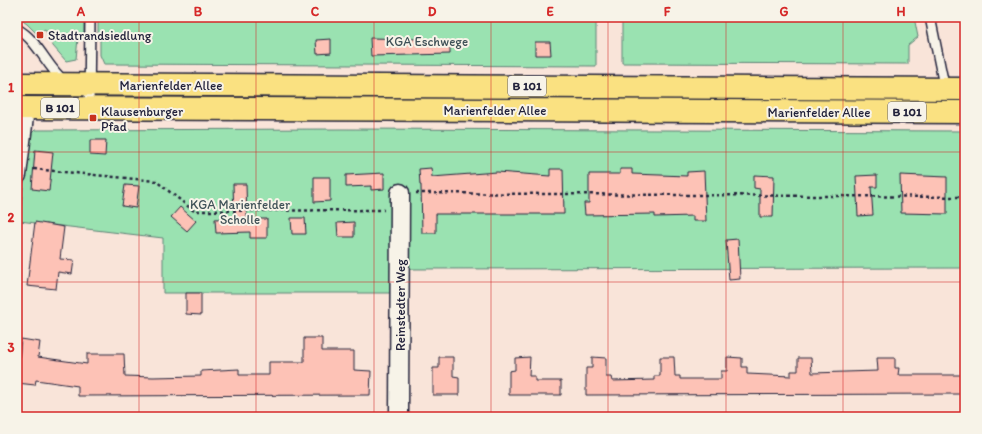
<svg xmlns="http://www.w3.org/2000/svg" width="982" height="434" font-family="Itim,sans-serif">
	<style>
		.green { fill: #9ae2b1; stroke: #5e8276 }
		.building { fill: #fdc2b6; stroke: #22223b }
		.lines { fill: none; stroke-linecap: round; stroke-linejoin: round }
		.service-casing { stroke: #22223b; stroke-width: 12 }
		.minor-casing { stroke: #22223b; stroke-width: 21 }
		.primary-casing { stroke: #22223b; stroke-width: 25 }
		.path { stroke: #22223b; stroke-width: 2.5; stroke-dasharray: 3 3; stroke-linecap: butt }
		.service { stroke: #f7f3e8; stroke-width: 9 }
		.minor { stroke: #f7f3e8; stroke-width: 18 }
		.primary { stroke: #fae181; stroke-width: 22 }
		.grid { fill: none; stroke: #d62828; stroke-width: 1; stroke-opacity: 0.55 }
		.poi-dot { fill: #c8321e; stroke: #f7f3e8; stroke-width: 1.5 }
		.labels { text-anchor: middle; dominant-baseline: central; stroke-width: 4; stroke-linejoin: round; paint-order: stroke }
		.shield { fill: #f7f3e8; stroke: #62616f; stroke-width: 1 }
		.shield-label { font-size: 12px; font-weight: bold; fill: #22223b }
		.poi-label { font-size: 13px; fill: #22223b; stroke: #f7f3e8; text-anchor: start }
		.park-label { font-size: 13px; fill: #405258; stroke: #f7f3e8 }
		.street-label { font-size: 13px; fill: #22223b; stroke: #f7f3e8 }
		.neatline { fill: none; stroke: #d62828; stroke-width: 1.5 }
		.grid-label { font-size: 13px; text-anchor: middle; font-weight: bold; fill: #d62828 }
	</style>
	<rect width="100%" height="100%" fill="#f9e4d9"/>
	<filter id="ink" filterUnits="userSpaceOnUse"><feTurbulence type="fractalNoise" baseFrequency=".025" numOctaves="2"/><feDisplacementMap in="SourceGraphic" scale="8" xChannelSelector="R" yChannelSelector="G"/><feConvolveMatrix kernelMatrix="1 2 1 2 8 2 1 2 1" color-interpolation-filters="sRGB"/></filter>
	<g filter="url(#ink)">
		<path class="green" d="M17 17H84V37L78 38 76 59 66 61 53 46 45 29 37 34 27 24Z
			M98 17H596V66L104 64 100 55V38H98Z
			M622 17H914L918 37 908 45V64L622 63Z
			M126 92 629 94V102L126 100Z
			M343 129 965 131V268L407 269V187L392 188V293H163V238L19 221 29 136 35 130Z"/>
		<path class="building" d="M370 38 417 39V41H450V54L371 56Z
			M331 39V53L317 54 316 40Z
			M535 42H550L551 55H535Z
			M90 140H106L105 156 90 155Z
			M35 150 53 152 49 191 32 189Z
			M431 168 432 177 497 172 550 176V169H563L564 214H436V233H422L421 185H420L419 169Z
			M620 169H632V174L687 176V172L704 171 706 221H693V216L655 217V214L585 215 584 203H589V174H620Z
			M384 173V189L371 190V186L346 187V175Z
			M754 175 774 176 773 217H760V189L754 188Z
			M877 175V187H871L873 215 858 216 856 176Z
			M900 175 947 177V214L901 213Z
			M314 177H330V201L314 202Z
			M233 184H246L247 219H267V238H250V232L216 233 215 219 234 218Z
			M125 185 139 186 136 208 122 206Z
			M180 207 196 221 187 231 171 217Z
			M291 218H305L306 234H292Z
			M35 222 64 227 60 259 74 260 72 274 58 272 56 289 27 286Z
			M354 222V237H338L337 223Z
			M738 239 740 279 729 280 726 240Z
			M186 293H201V315L186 314Z
			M304 338H322V351H354V370L371 371 370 395 78 396V386L36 380 35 385 17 383 21 339 40 342 38 357 87 364V354H124L125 376 153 377 201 376V371L239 369V375H269V362H304Z
			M439 357H453V376L459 377V395H433V368H439Z
			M530 357 529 376H535V381H561V395H509V371L515 370V358Z
			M592 357 606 358V377H611L612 381 654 380V376H660V357H674L675 376H680V379H721V371H727V357L742 358V367H747V374L791 376V371H798V358H811L812 373 878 371 877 358H895V368H899L898 375H965V394L586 395V368H592Z"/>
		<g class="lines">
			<defs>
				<path id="service" d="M930 17 945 90
					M17 29C38 40 46 66 64 81
					M89 108 90 17"/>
				<path id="minor" d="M17 175 25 108
					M399 417 400 193"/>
				<path id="primary" d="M17 84 965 89
					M17 108 965 112"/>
			</defs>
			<use href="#service" class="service-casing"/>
			<use href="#minor" class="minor-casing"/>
			<use href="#primary" class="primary-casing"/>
			<path class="path" d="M34 169 156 181 194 211 384 210
				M416 193 965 197"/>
			<use href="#service" class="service"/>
			<use href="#minor" class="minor"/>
			<use href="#primary" class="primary"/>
		</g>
	</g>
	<path class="grid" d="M139 17V417M256 17V417M374 17V417M491 17V417M608 17V417M726 17V417M843 17V417M17 152H965M17 282H965"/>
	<g class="poi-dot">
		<rect x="36" y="31" width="8" height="8" rx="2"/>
		<rect x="89" y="114" width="8" height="8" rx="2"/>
	</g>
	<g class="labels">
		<g class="shield">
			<rect x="508" y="76" width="38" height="20" rx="3"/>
			<rect x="41" y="98" width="38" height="20" rx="3"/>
			<rect x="888" y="102" width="38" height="20" rx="3"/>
		</g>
		<g class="shield-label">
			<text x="527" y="86">B 101</text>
			<text x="60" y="108">B 101</text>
			<text x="907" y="112">B 101</text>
		</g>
		<g class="poi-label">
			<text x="48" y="35">Stadtrandsiedlung</text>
			<text x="101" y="111">Klausenburger<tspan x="101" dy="15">Pfad</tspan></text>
		</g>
		<g class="park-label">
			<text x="427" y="41">KGA Eschwege</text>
			<text x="240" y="204">KGA Marienfelder<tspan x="240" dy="15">Scholle</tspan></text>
		</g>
		<g class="street-label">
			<text x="171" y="85">Marienfelder Allee</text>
			<text x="495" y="110">Marienfelder Allee</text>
			<text x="819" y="112">Marienfelder Allee</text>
			<text transform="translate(400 305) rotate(-90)">Reinstedter Weg</text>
		</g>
	</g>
	<rect width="982" height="434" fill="none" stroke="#f7f3e8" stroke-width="44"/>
	<rect x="22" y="22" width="938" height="390" class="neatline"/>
	<g class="grid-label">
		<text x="81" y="16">A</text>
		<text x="198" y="16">B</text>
		<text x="315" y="16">C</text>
		<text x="432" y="16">D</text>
		<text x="550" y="16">E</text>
		<text x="667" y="16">F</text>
		<text x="784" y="16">G</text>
		<text x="901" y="16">H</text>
		<text x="11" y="92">1</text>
		<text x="11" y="222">2</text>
		<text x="11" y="352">3</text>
	</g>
</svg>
